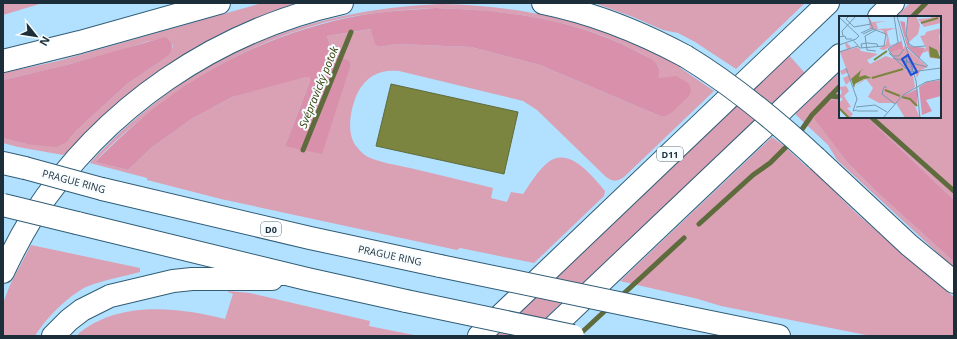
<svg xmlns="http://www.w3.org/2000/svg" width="957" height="339" font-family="'Open Sans',sans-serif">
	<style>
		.green { fill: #daa0b4; fill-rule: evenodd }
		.forest { fill: #d990ab }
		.water { fill: #7b853f; stroke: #5e6b3d }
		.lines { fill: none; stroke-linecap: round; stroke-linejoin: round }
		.stream { stroke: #5e6b3d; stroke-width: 5 }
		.secondary-casing { stroke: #315d76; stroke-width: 24 }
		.highway-casing { stroke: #315d76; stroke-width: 24 }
		.secondary { stroke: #fff; stroke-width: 22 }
		.highway { stroke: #fff; stroke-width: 22 }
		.highway-bridge-casing { stroke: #315d76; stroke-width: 24; stroke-linecap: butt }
		.highway-bridge { stroke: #fff; stroke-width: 22 }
		.labels { text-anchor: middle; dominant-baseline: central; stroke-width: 4; stroke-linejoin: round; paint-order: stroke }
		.shield { fill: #f7fcff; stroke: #5e6c74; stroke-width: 1 }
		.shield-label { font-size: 9px; font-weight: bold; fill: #1c2e39 }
		.street-label { font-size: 10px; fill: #1c2e39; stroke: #f7fcff }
		.water-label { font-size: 11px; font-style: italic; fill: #393f07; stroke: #f7fcff }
		.inset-river { fill: none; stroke: #7b853f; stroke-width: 2 }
		.inset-road { fill: none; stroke: #7699b0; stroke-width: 1 }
		.view { fill: #1d4ed8; fill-opacity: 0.15; stroke: #1d4ed8; stroke-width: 2 }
		.inset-edge { fill: none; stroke: #1c2e39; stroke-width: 2 }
	</style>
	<rect width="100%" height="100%" fill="#b2e1ff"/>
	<path class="green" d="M3 3H43L3 15Z
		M262 3H296C229 25 172 57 118 102 108 111 98 120 89 129 81 138 74 149 63 155L18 147 3 143V138L26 144 67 142 76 131 127 84 167 57 173 46 169 39C151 38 135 46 118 51 83 61 47 70 11 78L3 80V73L58 61Z
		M594 3H805L736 69 695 42 678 33 663 30 633 17Z
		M910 3H954V200L867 117H940V17H896Z
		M441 4C532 6 598 24 680 65L679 67 714 91 625 176C618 182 613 182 606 177L537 110 523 101 399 71C380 69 367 76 358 92 351 106 345 134 357 147 360 151 364 155 368 157 381 163 397 165 410 168 438 175 466 181 493 188L491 198 507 202 511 192 523 194C530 184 537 172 546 164 568 144 592 176 605 191L604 196 534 263 460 248 457 250 221 199 147 180V178L90 163C187 58 300 10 441 4ZM435 8C502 10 574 18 634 50 644 55 653 58 659 67L660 116 540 65 471 47 396 44 380 47 373 40 372 29 327 36 333 54 346 59 285 146 310 81 309 77 305 76 232 97 190 120 151 148 128 170 95 162C107 148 121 136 135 124 191 76 256 41 326 22 362 13 398 10 435 8Z
		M787 53 805 73 748 128 526 336H490Z
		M840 71V100H833L840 152 848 163 879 194 954 262V268L837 160 828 145 795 114Z
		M772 137 783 145 807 167 815 172 855 212 912 262 954 297V336H871L721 306 698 299 620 281Z
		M31 245 140 268V272C122 277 103 280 86 287 68 296 45 319 35 336H3V303L10 285Z
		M228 291 250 293 370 321 369 326 419 336H76C116 300 177 307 225 319L233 294 228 292Z"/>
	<path class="forest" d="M435 8C503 10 574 18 636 51 643 55 654 58 658 66 660 69 659 74 659 78L676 76 688 83 690 86 691 91 689 96 671 113 665 116H660L540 65 471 47 396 44 380 47C372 43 373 37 371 29L327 36 333 54 346 59 350 62V67L322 154 285 146 310 81 309 77H305L232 97 190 120 151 148 128 170 95 162C112 145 130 128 149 112 210 63 284 29 362 15 386 11 410 10 435 8Z
		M165 37C175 42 173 50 167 57L127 84 76 131 67 142 56 147 26 144 3 138V80L70 64Z
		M833 100H840V117H867L954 200V262L879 194 848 163 814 118 826 103Z"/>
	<path class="water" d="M391 84 518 112 504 174 376 146Z"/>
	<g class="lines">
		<path class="stream" d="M912 17 926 3
			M830 96 840 97
			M871 117 954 191
			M798 135 812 115 840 86
			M303 150 351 32
			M699 224 753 175 770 163 791 142
			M620 297 684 238
			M579 335 608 308"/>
		<defs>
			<path id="secondary" d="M879 17 893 3
				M544 336 840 55"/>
			<path id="highway" d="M543 3C593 13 640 32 685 56
				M3 61 80 42 219 3
				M816 158 909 245 954 282
				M3 163 25 168
				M102 189 310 238 440 266
				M77 223 307 279 406 301
				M3 272C12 253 22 234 33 216 104 107 216 31 342 3
				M681 316 779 336
				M53 336 69 320 82 310 110 296 173 281 192 279H272
				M479 336 828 3"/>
		</defs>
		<use href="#secondary" class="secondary-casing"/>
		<use href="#highway" class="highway-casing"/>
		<use href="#secondary" class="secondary"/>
		<use href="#highway" class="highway"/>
		<defs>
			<path id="highway-bridge" d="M685 56C733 85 775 120 816 158
				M25 168 102 189
				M3 205 77 223
				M440 266 681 316
				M406 301 573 336"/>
		</defs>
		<use href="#highway-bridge" class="highway-bridge-casing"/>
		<use href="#highway-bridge" class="highway-bridge"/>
	</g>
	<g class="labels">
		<g class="shield">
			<rect x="657" y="147" width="26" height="14" rx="3"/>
			<rect x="261" y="222" width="20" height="14" rx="3"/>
		</g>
		<g class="shield-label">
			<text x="670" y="154">D11</text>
			<text x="271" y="229">D0</text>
		</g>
		<g class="street-label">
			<text transform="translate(74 181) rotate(15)">PRAGUE RING</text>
			<text transform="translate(390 255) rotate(12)">PRAGUE RING</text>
		</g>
		<g class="water-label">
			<text transform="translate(318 87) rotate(-68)">Svépravický potok</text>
		</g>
	</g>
	<g transform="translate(839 16)">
		<rect width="102" height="102" fill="#b2e1ff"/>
		<path d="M29 0 33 6 47 5 37 7 39 13 57 12 48 15 51 29 56 28 45 34 40 33 47 28 48 21 43 14 31 13ZM69 0H77L81 9 79 18 70 26 67 21ZM92 0H102V7L85 11 79 3 92 2ZM102 12 100 13 102 15 100 20 102 39 91 30 93 41 102 43 91 42 89 35 83 37 80 43 83 36 87 32 81 20 86 19 87 16ZM8 27 12 31 9 34 19 31 22 35 39 38 32 42 34 44 32 42 28 44 31 48 47 40 55 43 50 34 63 32 64 35 65 30 89 51 100 52 88 51 81 55 78 62 75 52 73 57 63 50 74 60 76 71 63 81 74 85 81 102H66L57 87H40L29 81 34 72 27 63 15 71 25 63 33 62 26 59 20 62V56L7 69 4 62 10 59 9 56 3 59 1 55 7 52 1 36 8 33 6 28ZM7 70 10 75 5 80 12 91 8 92 14 98 11 102 0 93V87L4 83 0 81 3 76 0 71Z" fill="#daa0b4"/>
		<path d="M58 5 64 31V34L60 33 52 36 50 33 62 25ZM61 5 66 6 67 22 71 30 86 32 80 43 68 30ZM102 64V80L87 84 93 95 83 99 80 71 88 66ZM78 73V90L70 82 63 80Z" fill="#d990ab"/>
		<path d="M90 30 98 34 102 43 91 41ZM22 54 20 61 26 59 33 62 25 63 16 68 15 72 12 63 21 55 25 53Z" fill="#7b853f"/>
		<path class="inset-river" d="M82 7 99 2M35 44 48 35M33 62 64 53M46 74 61 80M63 81 71 83 78 90M0 92 10 102"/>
		<path class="inset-road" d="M10 0 7 3 15 11 32 8M55 0 59 26M58 0 77 65 81 102M69 0 67 18 70 28 75 31 86 30M0 1 20 20 17 23 0 29M22 17 33 12M24 18 35 13M4 20 3 15 17 0M0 21 6 20 7 23H13M14 24 21 32 45 30 47 18 34 13 29 0M68 31 89 50M23 32 22 28 28 27 38 28 39 31M37 35 28 34 26 20 37 14M0 36 19 30M50 37 67 53M68 38 67 50 72 56 102 52M53 39 49 33 60 26M53 40H60L65 33M54 42 88 51M7 52 18 83 14 95 18 94M48 71H45L43 78 56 88M17 91 36 89 48 96M18 95H39M44 102 64 79 87 66 102 63"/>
		<path class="view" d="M69 39 78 56 72 59 63 43Z"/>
		<rect width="102" height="102" class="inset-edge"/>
	</g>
	<rect width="957" height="339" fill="none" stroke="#1c2e39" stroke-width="8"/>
	<g transform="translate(36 36) rotate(120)" stroke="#f7fcff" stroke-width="3" paint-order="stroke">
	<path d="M0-3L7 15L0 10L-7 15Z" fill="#1c2e39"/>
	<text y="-6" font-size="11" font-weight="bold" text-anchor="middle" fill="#1c2e39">N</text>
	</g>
</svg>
